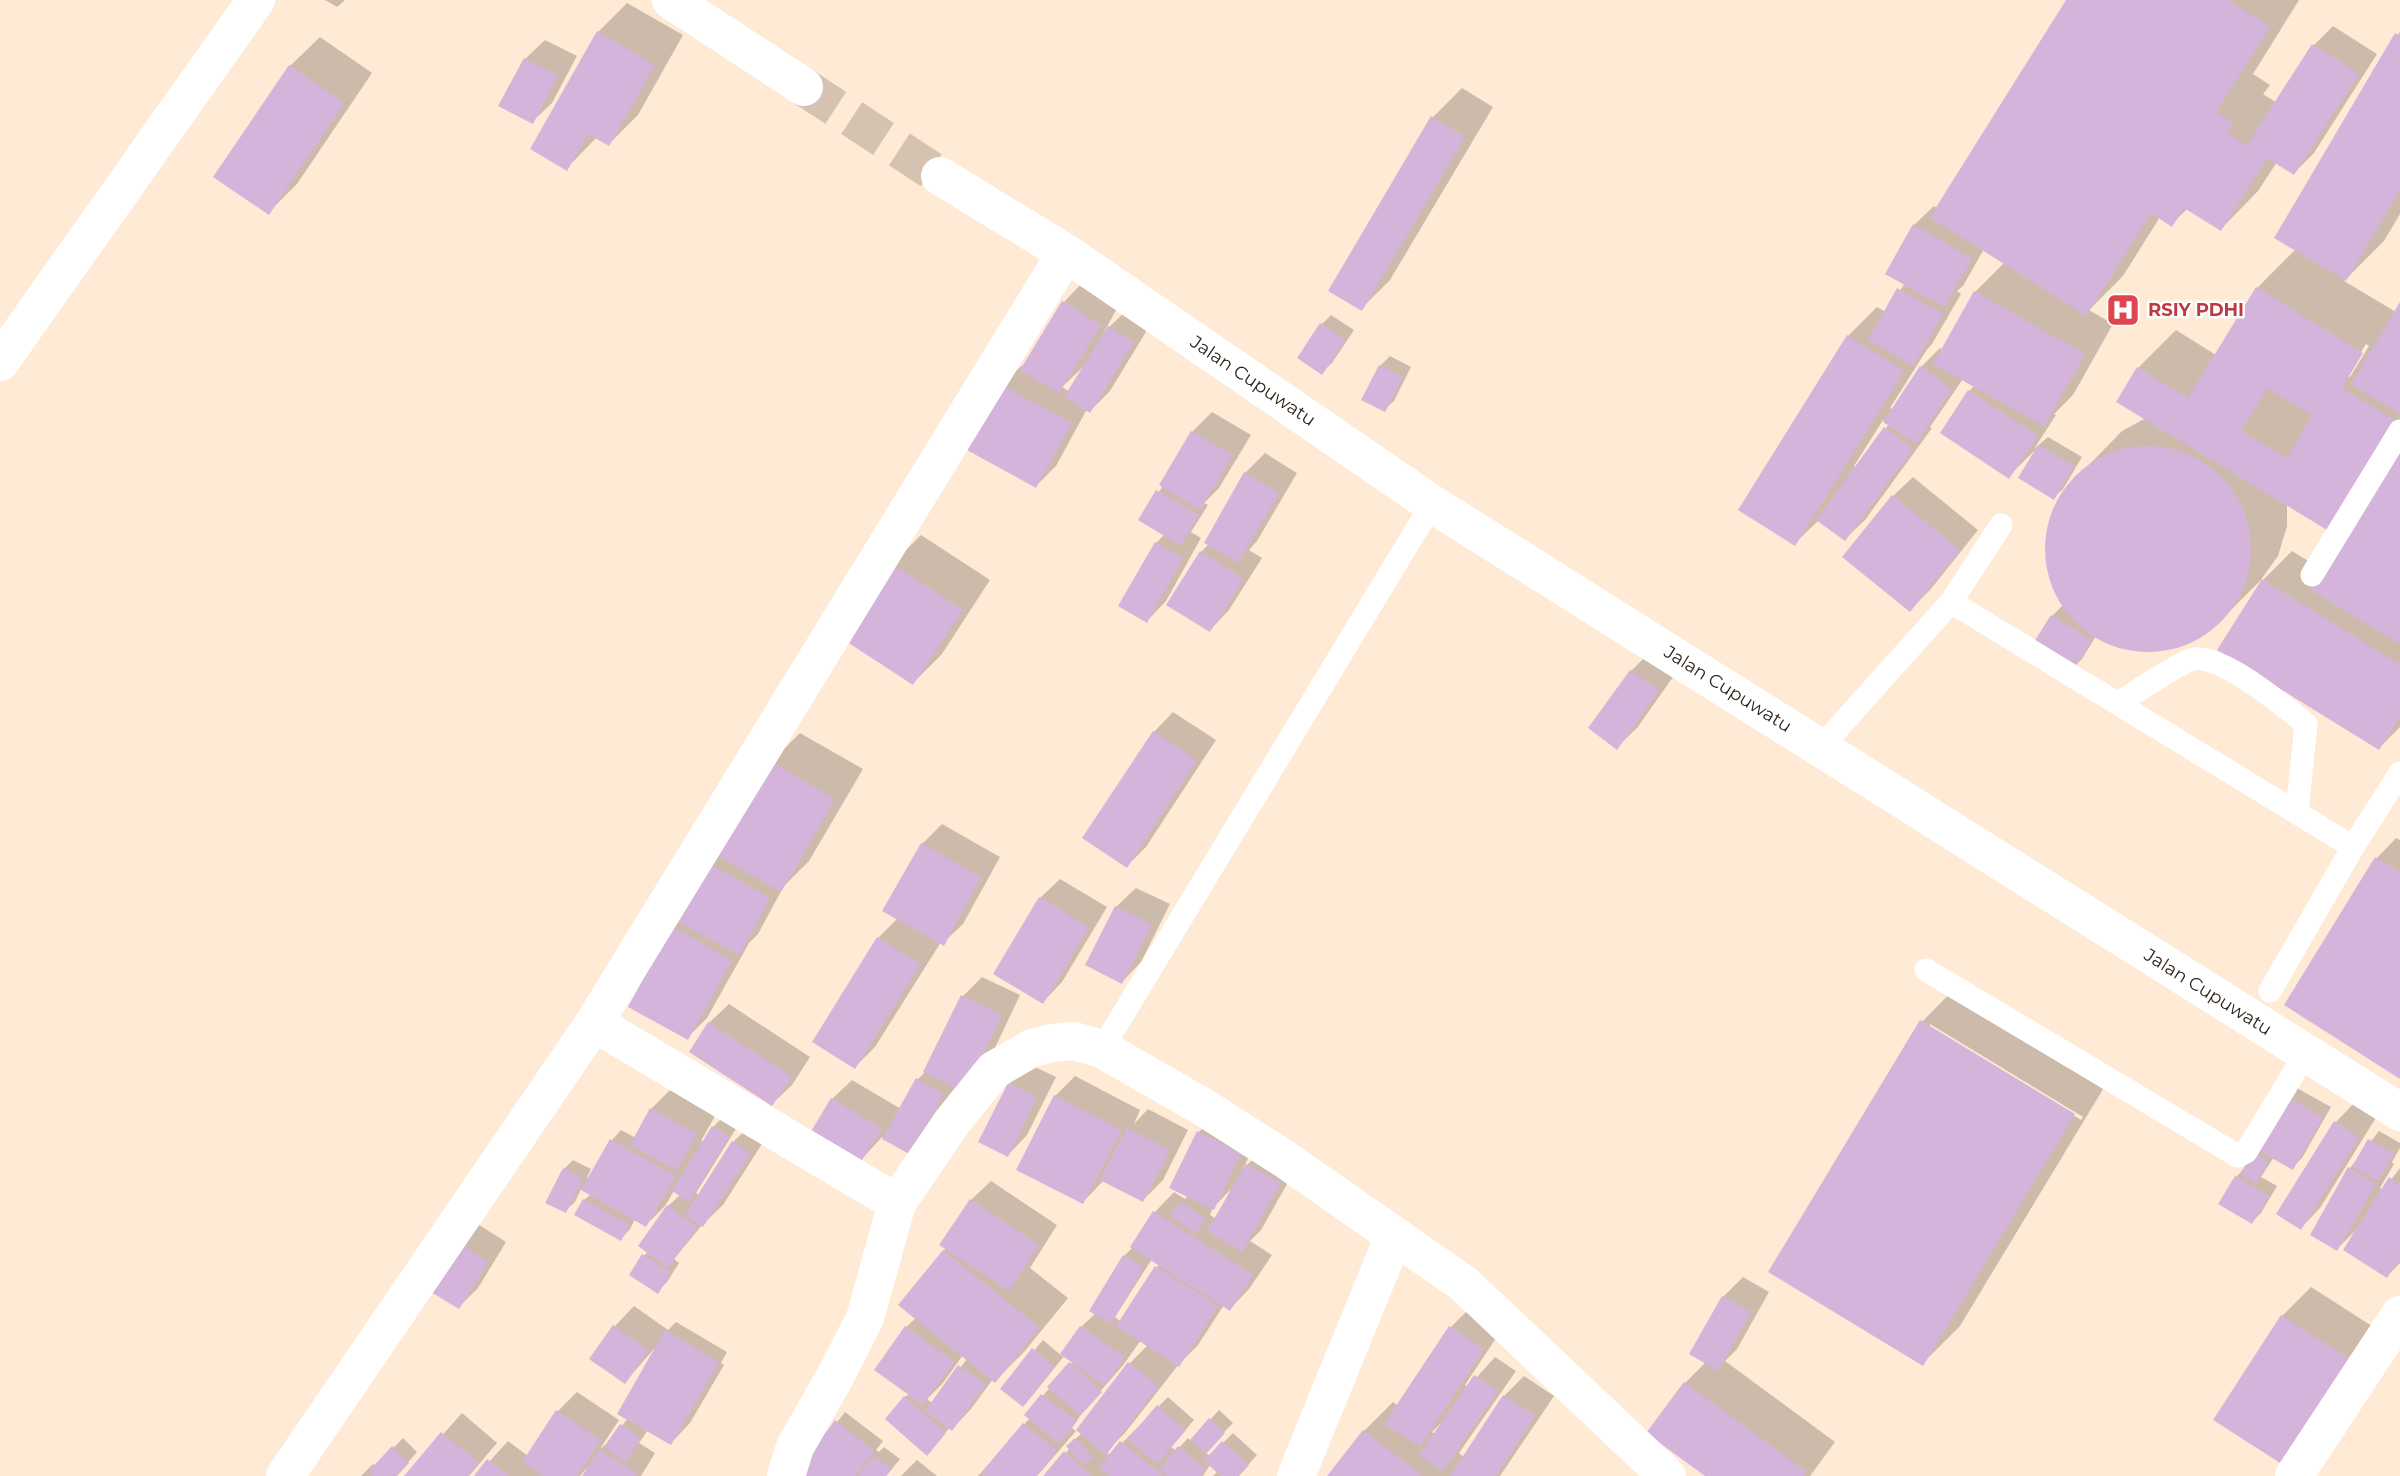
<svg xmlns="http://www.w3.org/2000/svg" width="2400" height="1476" font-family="Montserrat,sans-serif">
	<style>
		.water { fill: url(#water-waves); stroke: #7f9fb0; stroke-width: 2 }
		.shadow { fill: #0003; fill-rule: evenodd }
		.building { fill: #d5b4db; fill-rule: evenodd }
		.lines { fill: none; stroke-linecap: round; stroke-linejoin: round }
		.minor-tunnel { stroke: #d5c2b0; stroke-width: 38; stroke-dasharray: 38 19; stroke-linecap: butt }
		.service { stroke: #fff; stroke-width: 23 }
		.minor { stroke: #fff; stroke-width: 38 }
		.labels { text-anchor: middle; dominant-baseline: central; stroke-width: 5; stroke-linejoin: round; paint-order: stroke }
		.health-label { font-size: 18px; font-weight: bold; fill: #be3a42; stroke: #fff; text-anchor: start }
		.street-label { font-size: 18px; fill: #2c231a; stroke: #fff }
	</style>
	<defs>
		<pattern id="water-waves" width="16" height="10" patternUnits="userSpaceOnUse" patternTransform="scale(1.75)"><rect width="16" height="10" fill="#a3d4f1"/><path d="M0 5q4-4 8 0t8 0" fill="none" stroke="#8cb6ce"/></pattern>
	</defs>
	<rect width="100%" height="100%" fill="#ffead6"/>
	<path class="water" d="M2115 553a22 22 0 1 1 44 0a22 22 0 1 1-44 0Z"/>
	<path class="shadow" d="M325 0H345L337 7Z
		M2068 0H2299L2253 74 2270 85 2263 94 2277 103 2313 46 2333 26 2377 54 2314 153 2294 173 2277 162 2258 191 2221 229 2188 208 2172 224 2160 217 2123 276 2089 310 2113 324 2073 395 2054 414 2056 415 2034 449 2048 437 2082 457 2063 489 2053 498 2034 451 2009 476 1969 391 1975 385 1963 379 1930 427 1932 428 1865 520 1845 539 1819 520 1795 543 1848 336 1877 307 1886 312 1905 283 1914 225 1934 206 1937 208ZM1984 249 2005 262 1975 292 1943 350 1940 348 1921 367 1893 410 1890 408 1926 351 1932 344 1961 294 1957 291 1963 286ZM1883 420 1889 424 1857 467 1854 466Z
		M627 3 683 35 638 115 609 144 597 137 567 168 598 32Z
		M2400 31V214L2384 241 2344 281 2396 312 2400 305V727L2379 748 2263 580 2292 551 2323 570 2368 497 2287 504V526L2278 556 2260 581 2220 621 2194 639 2163 650H2132L2096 636 2082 659 2073 668 2052 616 2063 605 2057 596 2047 566 2048 530 2060 497 2084 470 2122 431 2146 418 2138 368 2176 330 2216 355 2257 288 2296 249ZM2366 344 2369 346 2350 377H2346Z
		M320 37 372 73 297 184 268 213 290 66Z
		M545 40 577 56 552 103 532 122 525 59Z
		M1462 88 1493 107 1390 280 1361 309 1433 117Z
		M1083 282 1119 305 1104 332 1129 308 1152 322 1110 391 1090 411 1087 409 1056 466 1036 486 1002 385 1021 366 1024 367 1064 302ZM1084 366 1070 392 1062 387Z
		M1331 315 1354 330 1332 363 1322 372 1300 358 1322 324Z
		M1390 356 1411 367 1394 401 1384 410 1380 366Z
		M1212 412 1251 435 1219 488 1204 503 1208 505 1191 532 1201 538 1166 601 1147 621 1156 543 1165 534 1140 520 1163 486 1161 484 1192 432Z
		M1265 453 1297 473 1257 541 1249 550 1262 558 1229 610 1210 630 1168 604 1201 552 1209 544 1245 473Z
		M1913 477 1978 530 1930 590 1910 610 1893 496Z
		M921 535 990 580 942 654 913 683 892 564Z
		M1651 651 1678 670 1637 728 1617 747 1631 671Z
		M1173 712 1216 740 1146 847 1127 866 1154 732Z
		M800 733 863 769 809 861 784 886 758 934 749 943 707 1018 688 1037 673 927 680 921 771 762Z
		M942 824 1000 857 963 924 943 943 941 942 875 1047 855 1067 814 1041 878 938 898 918 922 844Z
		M2396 838 2400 840V1077L2286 1004 2377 858Z
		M1060 879 1107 907 1062 982 1043 1002 1040 898Z
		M1136 888 1170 904 1141 962 1122 982 1116 907Z
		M982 977 1020 995 984 1071 911 1153 882 1137 860 1161 832 1099 852 1080 901 1109 917 1080 926 1071 963 996Z
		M1959 984 2111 1076 1960 1326 1922 1364V1022ZM1930 1024 2083 1117 2081 1120 1930 1028Z
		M729 1004 810 1057 792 1085 772 1104 709 1023Z
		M1029 1064 1056 1077 1027 1135 1008 1155 1009 1084Z
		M1075 1076 1140 1110 1134 1124 1148 1109 1188 1130 1163 1180 1143 1200 1104 1180 1083 1202 1055 1096Z
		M2295 1087 2331 1107 2302 1158 2292 1168 2274 1157 2261 1177 2277 1186 2261 1213 2252 1222 2236 1177 2246 1167Z
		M671 1089 716 1114 701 1141 704 1142 713 1127 722 1118 737 1127 696 1193 699 1195 733 1142 753 1123 769 1133 723 1205 703 1224 674 1259 679 1263 667 1282 658 1291 644 1256 648 1251 668 1206 680 1195 674 1191 665 1206 646 1225 635 1219 630 1229 621 1239 584 1200 591 1194 581 1189 575 1202 565 1211 564 1169 573 1160 591 1169 587 1178 589 1179 612 1140 621 1130 636 1138 651 1109Z
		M2355 1102 2377 1116 2320 1208 2301 1228 2279 1213 2336 1122Z
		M1218 1112 1260 1133 1243 1169 1267 1145 1299 1163 1261 1230 1250 1241 1272 1255 1249 1289 1230 1309 1224 1305 1198 1345 1179 1364 1125 1433 1106 1452 1110 1455 1168 1397 1194 1420 1171 1447 1176 1451 1188 1438 1191 1441 1219 1410 1233 1423 1205 1452 1210 1456 1233 1433 1257 1455 1238 1476H1213L1218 1471 1210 1465 1203 1476H1046L1070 1448 1068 1446 1082 1433 1078 1430 1130 1363 1148 1345 1141 1340 1124 1364 1084 1410 1072 1428 1076 1431 1037 1476H978L1030 1418 1026 1415 1073 1361 1065 1355 1032 1396 1002 1389 1043 1340 1062 1356 1081 1327 1096 1313 1124 1256 1133 1247 1155 1212 1174 1192 1185 1199 1188 1195 1199 1132ZM1231 1189 1216 1219 1210 1215 1213 1208ZM1152 1259 1159 1264 1121 1322 1115 1317Z
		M2379 1131 2400 1143V1148L2392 1162 2394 1164 2380 1188 2383 1190 2400 1168V1263L2387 1276 2357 1229 2337 1249 2350 1168Z
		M991 1181 1057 1225 1030 1268 1068 1298 1024 1352 995 1381 993 1379 971 1409 952 1429 950 1427 936 1444 905 1397 910 1393 877 1369 906 1327 916 1318 944 1251 971 1200ZM963 1355 967 1359 933 1404 927 1399 943 1383Z
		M476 1223 506 1242 478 1288 459 1307 428 1288Z
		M1743 1277 1769 1292 1737 1349 1725 1361 1835 1442 1810 1476H1708L1649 1433 1685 1383 1706 1362 1723 1297Z
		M2311 1287 2386 1335 2320 1439 2282 1316Z
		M634 1306 668 1330 676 1322 727 1352 721 1363 724 1365 690 1423 671 1443 648 1430 639 1443 655 1453 641 1476H584L587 1468 580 1476H476L508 1441 528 1456 557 1412 577 1392 619 1420 600 1449 611 1440 628 1418 656 1350 654 1349 625 1382 592 1358 615 1326Z
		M1470 1308 1502 1329 1465 1385 1468 1387 1495 1357 1516 1371 1459 1453 1464 1457 1504 1396 1524 1376 1554 1396 1500 1476H1329L1364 1431 1393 1402 1398 1406 1451 1327ZM1441 1423 1436 1435 1432 1432Z
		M845 1412 883 1441 876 1450 879 1452 884 1447 900 1459 886 1476H795Z
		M462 1413 497 1443 469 1476H406Z
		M403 1438 417 1452 396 1476H361L373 1464 376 1466Z
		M917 1460 937 1476H901Z"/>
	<path class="building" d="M2066 0H2228L2270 27 2216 112 2233 123 2227 133 2247 145 2312 44 2359 74 2294 175 2267 158 2221 231 2184 208 2172 227 2151 213 2086 316 1930 217Z
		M597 31 655 65 609 146 588 134 567 171 530 149Z
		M2395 33 2400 36V190L2346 281 2274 238Z
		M524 58 558 76 533 124 498 106Z
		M289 65 344 103 269 215 213 177Z
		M1431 116 1465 137 1362 311 1328 291Z
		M1913 224 1972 259 1944 307 1885 274Z
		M2256 287 2363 353 2342 388 2399 423 2332 533 2116 402 2137 367 2188 398ZM2267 388 2312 415 2287 458 2241 431Z
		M1897 288 1943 314 1913 366 1868 340Z
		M1974 291 2085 354 2044 426 1933 364Z
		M1062 301 1101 325 1059 393 1020 370Z
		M2400 302V414L2351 384Z
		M1320 323 1346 340 1322 375 1297 358Z
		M1108 326 1134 342 1090 413 1064 397Z
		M1847 335 1904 371 1795 546 1738 510Z
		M1379 365 1403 377 1385 412 1361 400Z
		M1920 366 1952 389 1916 444 1883 422Z
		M1000 384 1072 423 1036 488 965 449Z
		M1968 390 2038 436 2009 479 1940 433Z
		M1884 427 1913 449 1845 541 1816 520Z
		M1191 431 1233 455 1200 510 1159 485Z
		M2400 441V644L2309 589Z
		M2038 445 2074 466 2054 500 2018 478Z
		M2045 549a103 103 0 1 1 206 0a103 103 0 1 1-206 0Z
		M1244 472 1279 493 1238 563 1204 543Z
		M1156 490 1199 515 1181 546 1138 520Z
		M1892 495 1960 550 1910 612 1842 557Z
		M1155 542 1183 558 1147 623 1118 606Z
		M1200 551 1244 579 1210 632 1166 605Z
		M890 563 963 610 913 685 841 638Z
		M2262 579 2400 665V716L2379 750 2217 650Z
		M2051 615 2092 640 2073 670 2032 645Z
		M1630 670 1659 691 1617 750 1588 728Z
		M1153 731 1197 760 1127 868 1082 838Z
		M770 761 835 799 781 892 716 855Z
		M921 843 981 877 944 946 882 911Z
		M2375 857 2400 872V1079L2284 1005Z
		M705 861 770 898 739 955 673 919Z
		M1039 897 1089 927 1043 1004 993 974Z
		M1115 906 1152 924 1122 984 1085 965Z
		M672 926 732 960 688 1040 628 1007Z
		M877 937 921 964 855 1069 812 1042Z
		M961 995 1002 1015 964 1093 923 1072Z
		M1920 1020 2075 1114 1923 1366 1768 1272Z
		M708 1022 792 1077 772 1106 689 1052Z
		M916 1078 944 1094 911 1155 882 1139Z
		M1008 1083 1037 1097 1008 1157 978 1142Z
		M1054 1095 1122 1130 1083 1204 1016 1170Z
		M2284 1095 2323 1117 2293 1170 2254 1148Z
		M831 1098 882 1129 860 1163 810 1133Z
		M650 1108 697 1134 677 1171 630 1145Z
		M2334 1121 2359 1137 2301 1230 2276 1214Z
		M712 1126 729 1137 689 1202 672 1191Z
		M1127 1128 1170 1150 1143 1202 1100 1180Z
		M1197 1131 1241 1153 1214 1210 1169 1188Z
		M610 1139 676 1176 646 1227 581 1190Z
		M2368 1139 2394 1154 2378 1181 2352 1167Z
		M732 1141 751 1153 703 1227 685 1215Z
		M2253 1152 2269 1161 2256 1184 2240 1174Z
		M1246 1164 1281 1183 1242 1252 1207 1231Z
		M2348 1167 2376 1184 2337 1251 2310 1235Z
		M563 1168 583 1178 566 1213 545 1203Z
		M2235 1176 2269 1196 2252 1224 2218 1204Z
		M2389 1177 2400 1184V1258L2387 1278 2343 1250Z
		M583 1199 630 1225 621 1241 574 1215Z
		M970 1199 1039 1245 1009 1291 939 1245Z
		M1180 1201 1206 1219 1196 1234 1170 1215Z
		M667 1205 697 1227 668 1268 638 1246Z
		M1153 1211 1253 1275 1230 1311 1130 1247Z
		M455 1241 488 1262 459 1309 426 1289Z
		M943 1250 1040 1328 995 1383 898 1305Z
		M642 1254 671 1273 658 1294 629 1275Z
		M1123 1255 1144 1268 1111 1324 1089 1311Z
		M1155 1266 1218 1306 1179 1367 1116 1326Z
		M1722 1296 1751 1312 1718 1371 1689 1354Z
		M2281 1315 2358 1364 2291 1470 2213 1420Z
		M613 1325 649 1351 625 1384 589 1359Z
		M905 1326 954 1362 923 1405 874 1370Z
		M1080 1326 1125 1357 1105 1386 1060 1354Z
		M1449 1326 1484 1349 1420 1447 1384 1424Z
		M665 1330 719 1362 671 1445 617 1414Z
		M1032 1348 1055 1367 1023 1407 1000 1389Z
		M1069 1362 1102 1392 1080 1416 1047 1387Z
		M1128 1362 1159 1386 1106 1455 1076 1430Z
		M958 1365 986 1384 952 1431 925 1411Z
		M1474 1375 1498 1391 1443 1471 1419 1455Z
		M1684 1382 1807 1472 1804 1476H1705L1646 1433Z
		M1041 1394 1077 1421 1059 1444 1024 1415Z
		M1503 1395 1535 1416 1496 1476H1450Z
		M904 1396 946 1433 927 1456 885 1419Z
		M1157 1405 1186 1430 1157 1464 1128 1439Z
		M556 1410 601 1440 577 1476H544L522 1462Z
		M1209 1418 1225 1433 1206 1454 1190 1440Z
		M835 1420 874 1451 856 1476H793Z
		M1023 1423 1057 1451 1036 1476H985L981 1473Z
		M620 1424 641 1438 625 1462 604 1447Z
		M1363 1430 1423 1476H1327Z
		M441 1432 479 1463 468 1476H404Z
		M1075 1438 1093 1457 1084 1465 1066 1446Z
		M1120 1441 1163 1476H1110L1099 1467Z
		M1222 1441 1249 1465 1239 1476H1221L1204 1461Z
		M392 1446 409 1463 397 1476H372L368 1472Z
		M1178 1446 1206 1470 1201 1476H1167L1159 1470Z
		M599 1450 637 1473 635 1476H582Z
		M1064 1451 1092 1476H1043Z
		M874 1456 892 1469 886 1476H858Z
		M487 1459 509 1476H474Z"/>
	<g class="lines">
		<path class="minor-tunnel" d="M804 87 940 176"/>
		<path class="service" d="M2312 575 2400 431
			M1951 602 2353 847
			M2118 703C2131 695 2184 660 2194 659 2223 655 2284 706 2306 724L2297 812
			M1821 747 1951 602 2001 525
			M1926 970 2238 1156 2246 1152 2306 1053
			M2270 991 2353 847 2400 773
			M1102 1049 1432 504"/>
		<path class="minor" d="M671 0 804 87
			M940 176 1066 253 1432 504 2400 1112
			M0 362 256 0
			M594 1023 897 1203 952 1122 994 1070 1032 1048 1052 1043 1074 1041 1102 1049 1203 1107 1283 1158 1464 1284 1667 1476
			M285 1476 594 1023 1066 253
			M786 1476 795 1447 836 1375 865 1318 897 1203
			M1296 1476 1394 1236
			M2294 1476 2400 1315"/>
	</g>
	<defs>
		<symbol id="hospital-square" viewBox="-11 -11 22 22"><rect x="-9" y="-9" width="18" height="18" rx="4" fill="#e0444e" stroke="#fff"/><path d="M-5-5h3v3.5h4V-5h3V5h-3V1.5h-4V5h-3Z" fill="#fff"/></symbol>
	</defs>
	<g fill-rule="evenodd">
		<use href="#hospital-square" x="2104" y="291" width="38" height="38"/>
	</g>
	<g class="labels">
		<g class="health-label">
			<text x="2148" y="310">RSIY PDHI</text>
		</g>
		<g class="street-label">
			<text transform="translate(1253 381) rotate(34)">Jalan Cupuwatu</text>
			<text transform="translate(1728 689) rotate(32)">Jalan Cupuwatu</text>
			<text transform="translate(2208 992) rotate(32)">Jalan Cupuwatu</text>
		</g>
	</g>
</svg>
